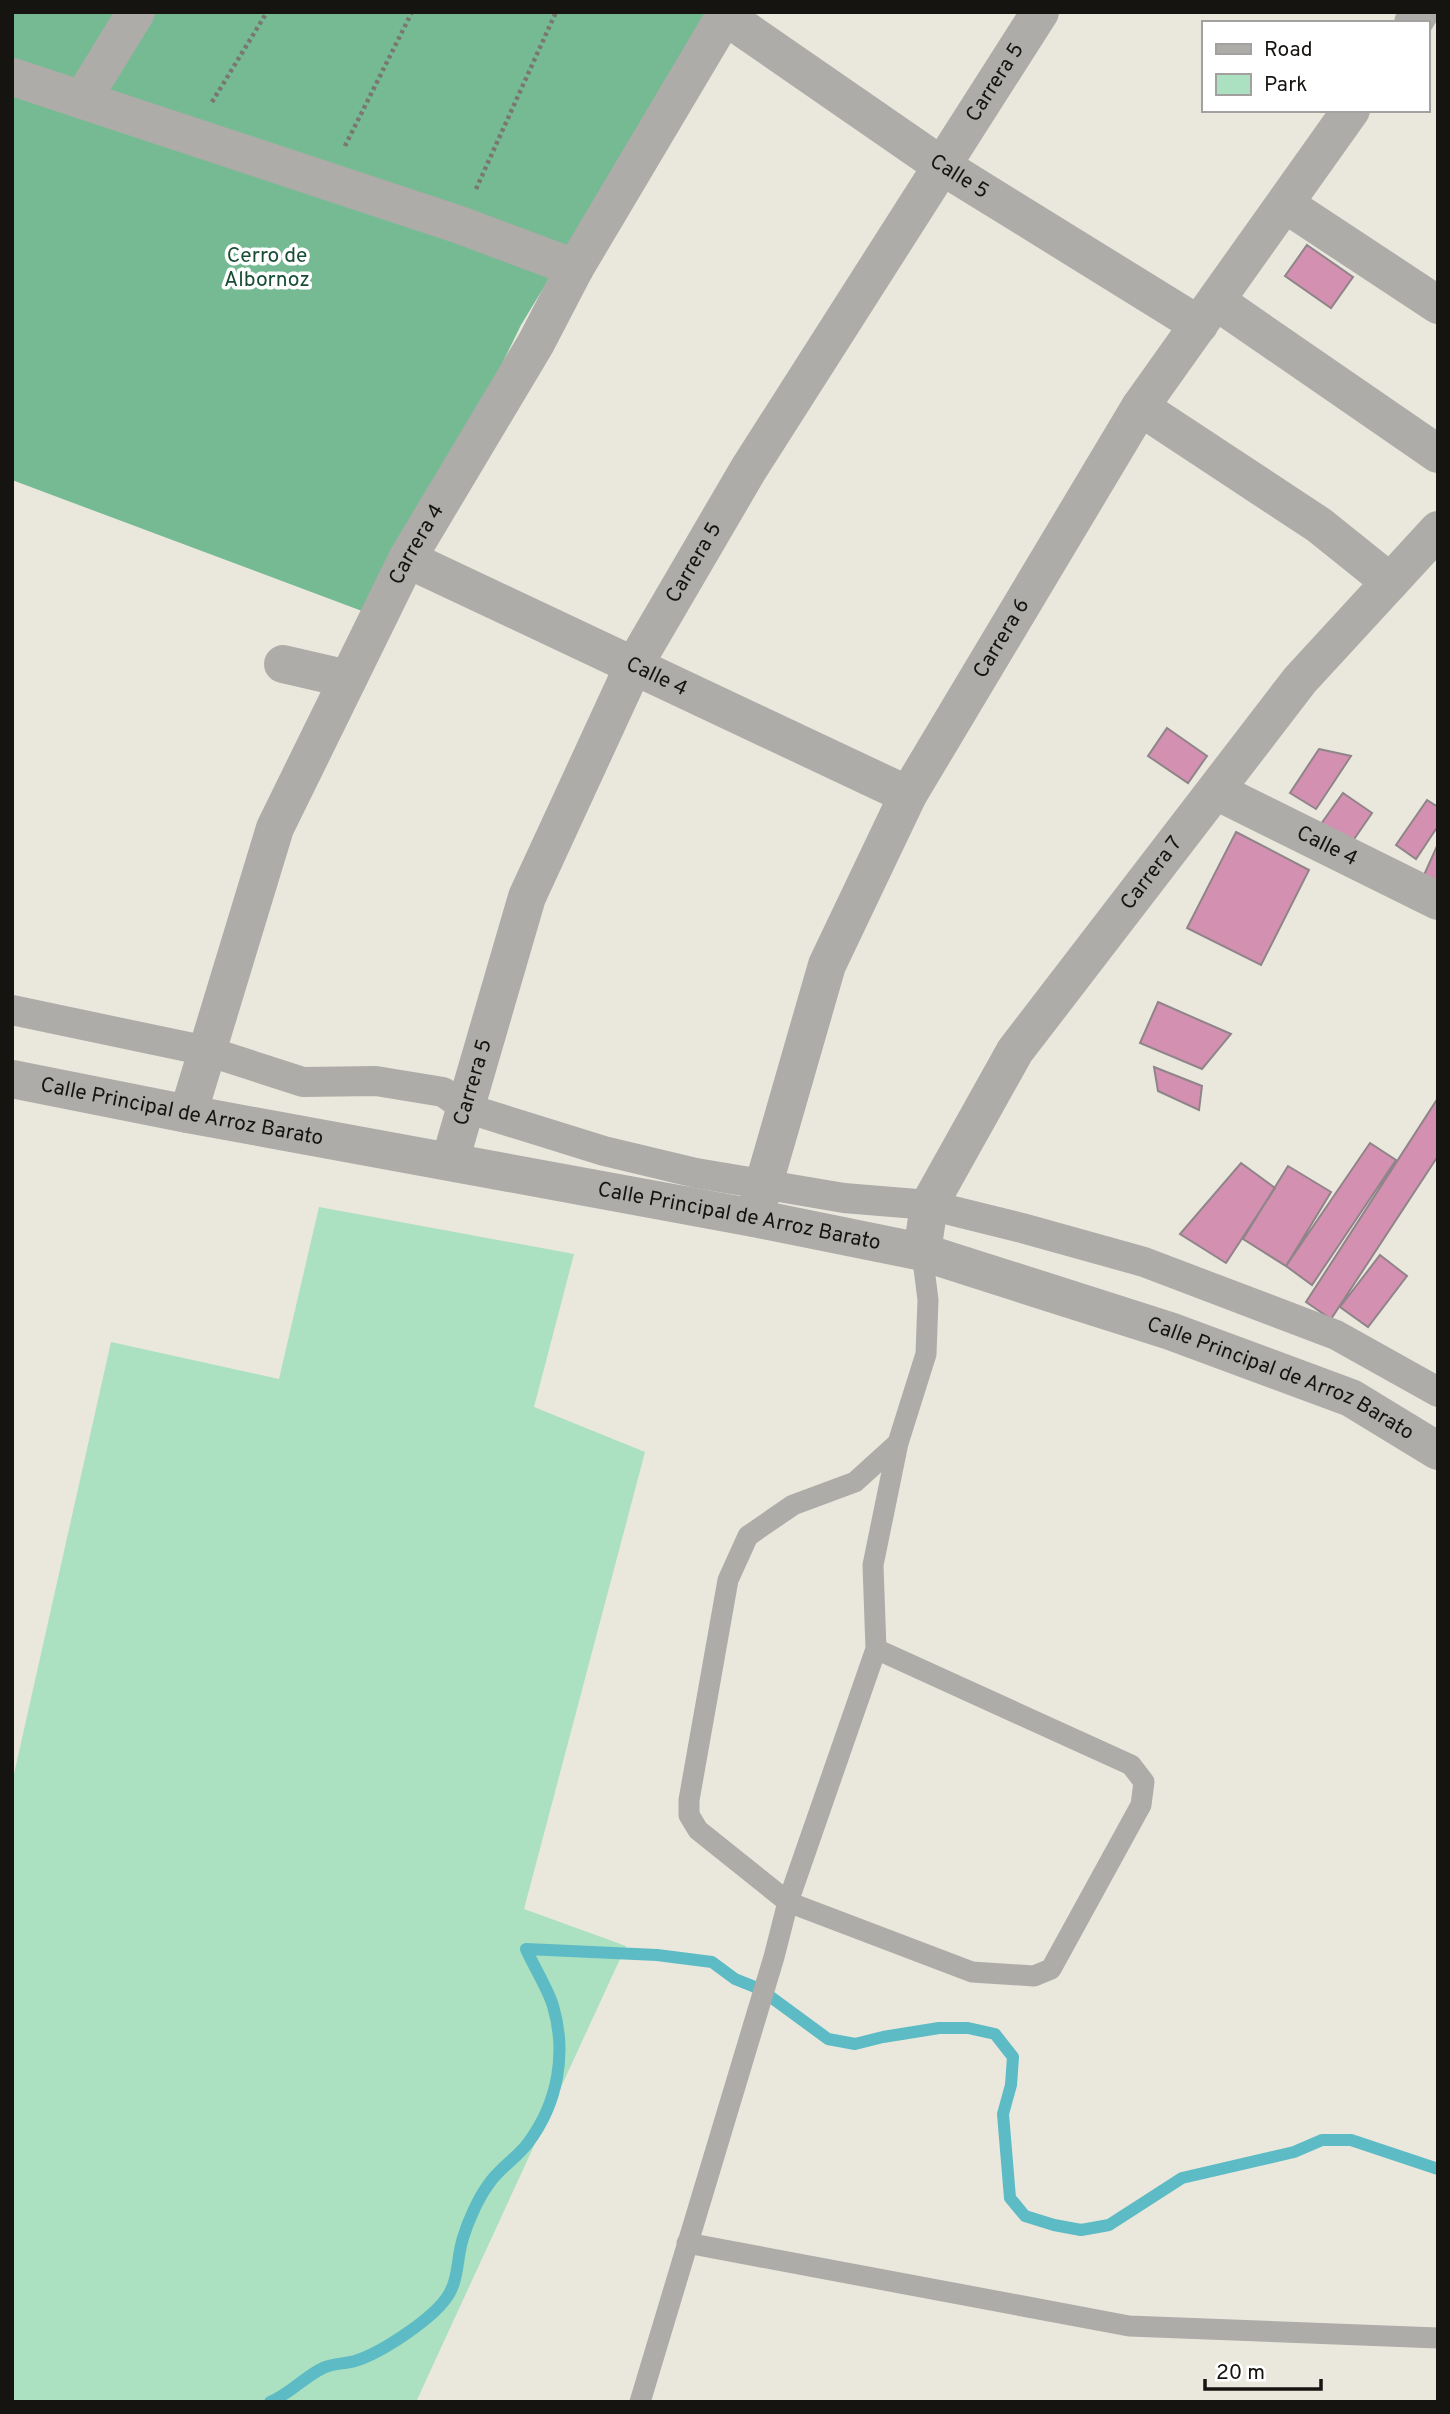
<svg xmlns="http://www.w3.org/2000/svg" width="1450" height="2414" font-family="Overpass,sans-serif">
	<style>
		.green { fill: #abe0c0 }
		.forest { fill: #75ba93 }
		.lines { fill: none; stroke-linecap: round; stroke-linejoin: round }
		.stream { stroke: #5cbbc4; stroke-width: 12 }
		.building { fill: #d390b1; stroke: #8f8589; stroke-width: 2 }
		.path { stroke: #7a7771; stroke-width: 4.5; stroke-dasharray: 3.5 3.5; stroke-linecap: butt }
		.service { stroke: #aeaca8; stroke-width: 21 }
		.pedestrian { stroke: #aeaca8; stroke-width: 30 }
		.minor { stroke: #aeaca8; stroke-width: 38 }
		.tertiary { stroke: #aeaca8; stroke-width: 38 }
		.labels { text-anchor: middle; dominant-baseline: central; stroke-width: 7; stroke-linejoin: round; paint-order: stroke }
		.street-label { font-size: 21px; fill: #161411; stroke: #fff }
		.park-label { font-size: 21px; fill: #194e34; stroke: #fff }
	</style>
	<rect width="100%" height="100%" fill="#eae7dd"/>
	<path class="green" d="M319 1207 574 1254 534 1407 645 1452 524 1909 626 1946 416 2402H12V1783L111 1342 279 1379Z"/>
	<path class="forest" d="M12 12H711L521 325 378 617 12 480Z"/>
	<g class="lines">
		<path class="stream" d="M270 2402C290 2394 304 2377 323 2368 333 2363 345 2364 355 2361 381 2353 435 2318 449 2294 459 2277 457 2256 463 2238 468 2221 478 2199 488 2185 499 2168 517 2158 528 2143 558 2103 567 2053 553 2006 549 1991 533 1965 526 1949L657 1955 712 1962 735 1979 760 1989 828 2039 855 2044 883 2037 939 2028H968L995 2034 1013 2057 1011 2085 1003 2114 1010 2198 1025 2216 1054 2225 1081 2230 1109 2225 1182 2178 1294 2152 1322 2140H1351L1438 2169"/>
	</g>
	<path class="building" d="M1307 245 1353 277 1331 308 1285 276Z
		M1167 728 1207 756 1188 783 1148 756Z
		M1319 749 1351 756 1316 809 1290 793Z
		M1343 793 1372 813 1350 845 1321 824Z
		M1427 800 1438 807V826L1416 859 1396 845Z
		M1236 832 1309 870 1261 965 1187 928Z
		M1438 844V881L1424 875Z
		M1158 1002 1231 1034 1202 1069 1140 1043Z
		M1154 1067 1202 1086 1199 1110 1158 1091Z
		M1438 1098V1156L1331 1319 1306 1302Z
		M1370 1143 1396 1160 1312 1285 1286 1266Z
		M1241 1163 1275 1188 1226 1263 1180 1234Z
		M1288 1166 1331 1192 1286 1266 1243 1239Z
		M1380 1255 1407 1276 1368 1327 1340 1307Z"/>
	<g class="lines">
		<path class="path" d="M212 102 267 12
			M345 146 412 12
			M476 189 556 12"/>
		<path class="service" d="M876 1649 1131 1765 1144 1782 1141 1805 1051 1969 1034 1976 972 1972 788 1902 698 1830 689 1815V1800L728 1580 748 1536 793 1505 855 1482 898 1443
			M687 2243 1129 2326 1438 2338
			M640 2402 774 1957 788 1902 876 1649 873 1565 898 1443 926 1354 928 1300 922 1252"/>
		<path class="pedestrian" d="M12 1010 207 1051 303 1082 376 1081 443 1092 466 1108 604 1151 696 1173 844 1198 929 1205 1022 1228 1144 1262 1336 1335 1438 1392"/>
		<g class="minor">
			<path id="s1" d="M725 16 942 166 1199 325"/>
			<path d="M1413 23 1420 12"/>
			<path d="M13 77 460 225 575 268"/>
			<path d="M82 100 136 12"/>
			<path d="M1285 204 1438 305"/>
			<path d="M1216 301 1438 454"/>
			<path d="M1140 407 1319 525 1390 582"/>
			<path id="s2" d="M407 559 908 795"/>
			<path d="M283 664 348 679"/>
			<path id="s3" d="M1216 791 1438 901"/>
			<path id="s4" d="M188 1114 275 828 407 559 536 343 575 268 727 12"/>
			<path id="s5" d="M450 1161 527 897 633 667 748 470 1040 12"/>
			<path id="s6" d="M754 1218 827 965 908 795 1140 407 1351 110"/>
			<path id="s7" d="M922 1252 929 1205 1015 1051 1300 680 1438 530"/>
		</g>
		<path class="tertiary" id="s8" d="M12 1079 188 1114 754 1218 922 1252 1170 1331 1351 1398 1438 1451"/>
	</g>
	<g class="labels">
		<g class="street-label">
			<text stroke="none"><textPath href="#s5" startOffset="1216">Carrera 5</textPath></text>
			<text stroke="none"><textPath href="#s1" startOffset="284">Calle 5</textPath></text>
			<text stroke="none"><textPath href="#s4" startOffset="616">Carrera 4</textPath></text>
			<text stroke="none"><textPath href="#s5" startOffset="649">Carrera 5</textPath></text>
			<text stroke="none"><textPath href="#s6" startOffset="634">Carrera 6</textPath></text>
			<text stroke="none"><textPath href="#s2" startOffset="276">Calle 4</textPath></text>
			<text stroke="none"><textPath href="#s3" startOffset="124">Calle 4</textPath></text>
			<text stroke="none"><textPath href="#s7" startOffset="448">Carrera 7</textPath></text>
			<text stroke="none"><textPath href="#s5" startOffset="82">Carrera 5</textPath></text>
			<text stroke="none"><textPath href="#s8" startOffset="173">Calle Principal de Arroz Barato</textPath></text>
			<text stroke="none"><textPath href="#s8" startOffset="740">Calle Principal de Arroz Barato</textPath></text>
			<text stroke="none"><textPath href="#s8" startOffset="1307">Calle Principal de Arroz Barato</textPath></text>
		</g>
		<g class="park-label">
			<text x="267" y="256">Cerro de<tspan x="267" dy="24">Albornoz</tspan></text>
		</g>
	</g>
	<rect width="1450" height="2414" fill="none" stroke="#161411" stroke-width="28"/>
	<rect x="1202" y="21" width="228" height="91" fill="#ffffff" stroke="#a2a1a0" stroke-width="2"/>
	<rect x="1216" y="44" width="35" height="10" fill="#aeaca8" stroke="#a2a1a0" stroke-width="2"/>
	<text x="1264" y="56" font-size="21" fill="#161411">Road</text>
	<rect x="1216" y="74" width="35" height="21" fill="#abe0c0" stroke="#a2a1a0" stroke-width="2"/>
	<text x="1264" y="91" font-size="21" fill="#161411">Park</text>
	<path d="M1205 2379v10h116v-10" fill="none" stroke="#161411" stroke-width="3.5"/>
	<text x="1216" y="2379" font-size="21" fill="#161411" stroke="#ffffff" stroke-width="5" paint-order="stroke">20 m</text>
</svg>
